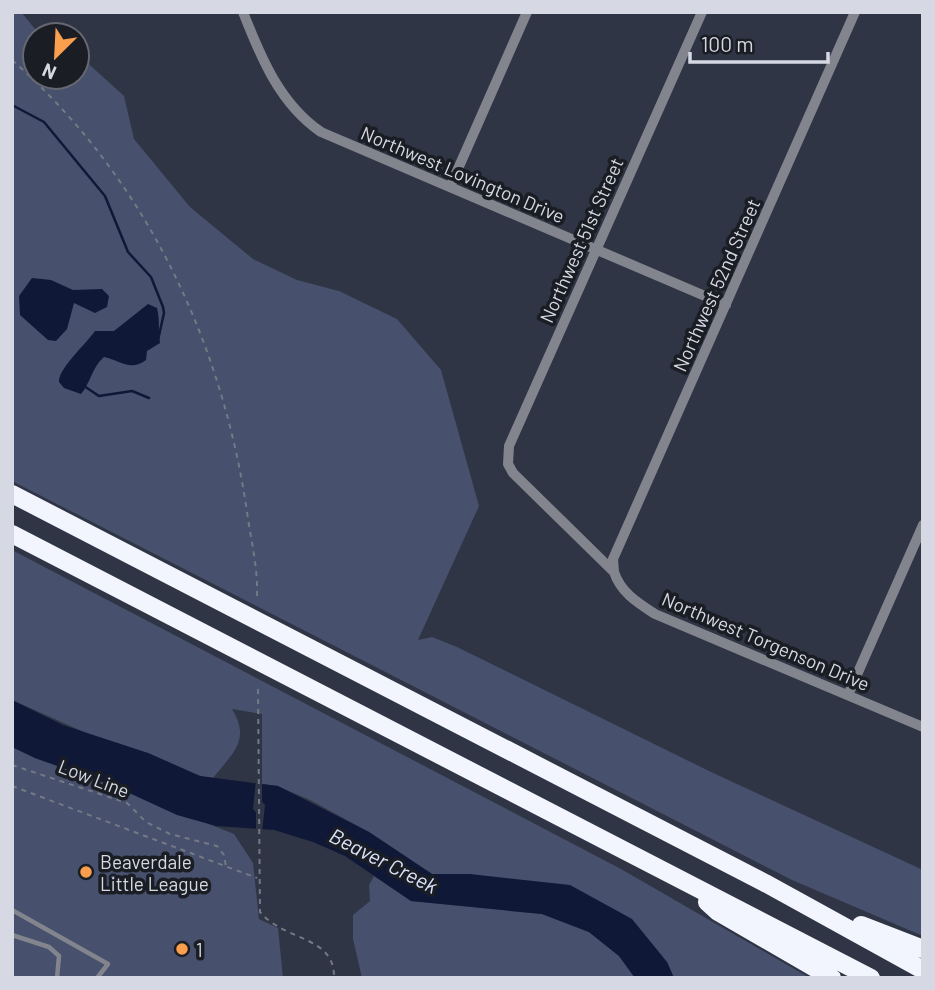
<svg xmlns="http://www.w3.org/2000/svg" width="935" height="990" font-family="Barlow,sans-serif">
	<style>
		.green { fill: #47506c }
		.water { fill: #101838 }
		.pier { fill: #2f3544 }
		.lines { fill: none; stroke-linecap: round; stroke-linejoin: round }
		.stream { stroke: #101838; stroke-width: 2.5 }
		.path { stroke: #757986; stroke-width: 2; stroke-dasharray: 5 5; stroke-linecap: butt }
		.service { stroke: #82858d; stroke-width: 4.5 }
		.minor { stroke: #82858d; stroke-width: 10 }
		.motorway { stroke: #f2f5fd; stroke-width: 18 }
		.poi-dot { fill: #fa9f4e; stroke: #1a1d24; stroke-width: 2.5 }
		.labels { text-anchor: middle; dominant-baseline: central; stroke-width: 7; stroke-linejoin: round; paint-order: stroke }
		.street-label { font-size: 19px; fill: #d6d9e3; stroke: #1a1d24 }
		.poi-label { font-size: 19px; fill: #d6d9e3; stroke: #1a1d24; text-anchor: start }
		.water-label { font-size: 21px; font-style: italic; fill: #d9e3fc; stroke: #1a1d24 }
	</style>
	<rect width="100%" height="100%" fill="#2f3544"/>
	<path class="green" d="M12 12H21L40 35H35V77H77V56L81 57 124 96 134 139 190 207 253 259 297 280 339 291 397 319 441 370 479 506 418 640 432 637 457 647 709 771 923 870V936L792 880 12 481Z
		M12 550 621 869 810 978H674L667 962 470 874H432L369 832 310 800 277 786 262 784V714L232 709C251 740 233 753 213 778L200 776 148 753 104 741 12 700Z
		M12 747 35 758 114 786 234 834 253 863 259 919 278 928 283 978H12Z
		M374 876 411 901 542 914 589 932 619 956 635 978H362L353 939V915L370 901 369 885Z"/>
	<path class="water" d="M32 278 51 280 73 290 102 289 109 296 107 307 95 313 74 303 67 329 56 341 48 340 20 315 19 296Z
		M148 304 157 308C160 319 158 331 160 343L147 351 146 360C130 372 120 360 104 357 92 367 91 382 81 394L64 388 59 382C58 369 86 344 95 331H114Z
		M12 700 63 725 148 753 200 776 278 786 369 832 432 874H470L570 885 632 919 667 962 674 978H635L619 956 589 932 542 914 411 901 345 856 313 842 274 830 216 826 177 815 114 786 35 758 12 747Z"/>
	<path class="pier" d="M256 780 262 781V802L265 805 262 832H256V812L253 809Z"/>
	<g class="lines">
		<path class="stream" d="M12 105 44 122 105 196 128 252 151 277 163 307 164 313 158 340
			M84 386 99 396 132 391 149 398"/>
		<path class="path" d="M12 60C144 176 222 340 247 512 251 541 258 567 257 596
			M258 689 260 912C285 942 335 935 334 978
			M12 765 127 803 146 822 170 834 217 846 224 855 226 867
			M12 786 257 878"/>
		<path class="service" d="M12 910 108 964 97 978
			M12 935 49 947 59 956 57 978"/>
		<path class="minor" d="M243 12C261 58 280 104 321 132L726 305
			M702 12 509 446 508 464 513 473 614 572C621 593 638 603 655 614L923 727
			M450 187 527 12
			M614 572 613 559 855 12
			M848 695 923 525"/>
		<path class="motorway" d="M12 494 765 883 923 970
			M12 534 871 978
			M707 902 718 912 832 978
			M861 925 923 949"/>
	</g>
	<g class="poi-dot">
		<circle cx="86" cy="872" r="7"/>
		<circle cx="182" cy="949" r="7"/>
	</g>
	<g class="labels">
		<g class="street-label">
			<text transform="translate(463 174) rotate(23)">Northwest Lovington Drive</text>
			<text transform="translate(581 240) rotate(-66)">Northwest 51st Street</text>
			<text transform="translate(716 285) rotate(-66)">Northwest 52nd Street</text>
			<text transform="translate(766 641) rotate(23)">Northwest Torgenson Drive</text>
			<text transform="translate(94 778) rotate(21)">Low Line</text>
		</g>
		<g class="poi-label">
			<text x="100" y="861">Beaverdale<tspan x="100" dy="22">Little League</tspan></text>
			<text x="196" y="949">1</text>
		</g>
		<g class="water-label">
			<text transform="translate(384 860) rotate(27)">Beaver Creek</text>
		</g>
	</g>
	<rect width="935" height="990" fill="none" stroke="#d6d9e3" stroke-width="28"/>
	<g transform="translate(56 56) rotate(204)"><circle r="33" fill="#1a1d24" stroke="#656870" stroke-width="2"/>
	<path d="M0-5L12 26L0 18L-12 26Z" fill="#fa9f4e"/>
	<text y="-10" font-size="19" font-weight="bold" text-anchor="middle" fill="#d6d9e3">N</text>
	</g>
	<path d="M690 52v10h138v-10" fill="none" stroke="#d6d9e3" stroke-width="3.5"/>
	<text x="701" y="52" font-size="21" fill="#d6d9e3" stroke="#1a1d24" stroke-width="5" paint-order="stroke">100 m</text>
</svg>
